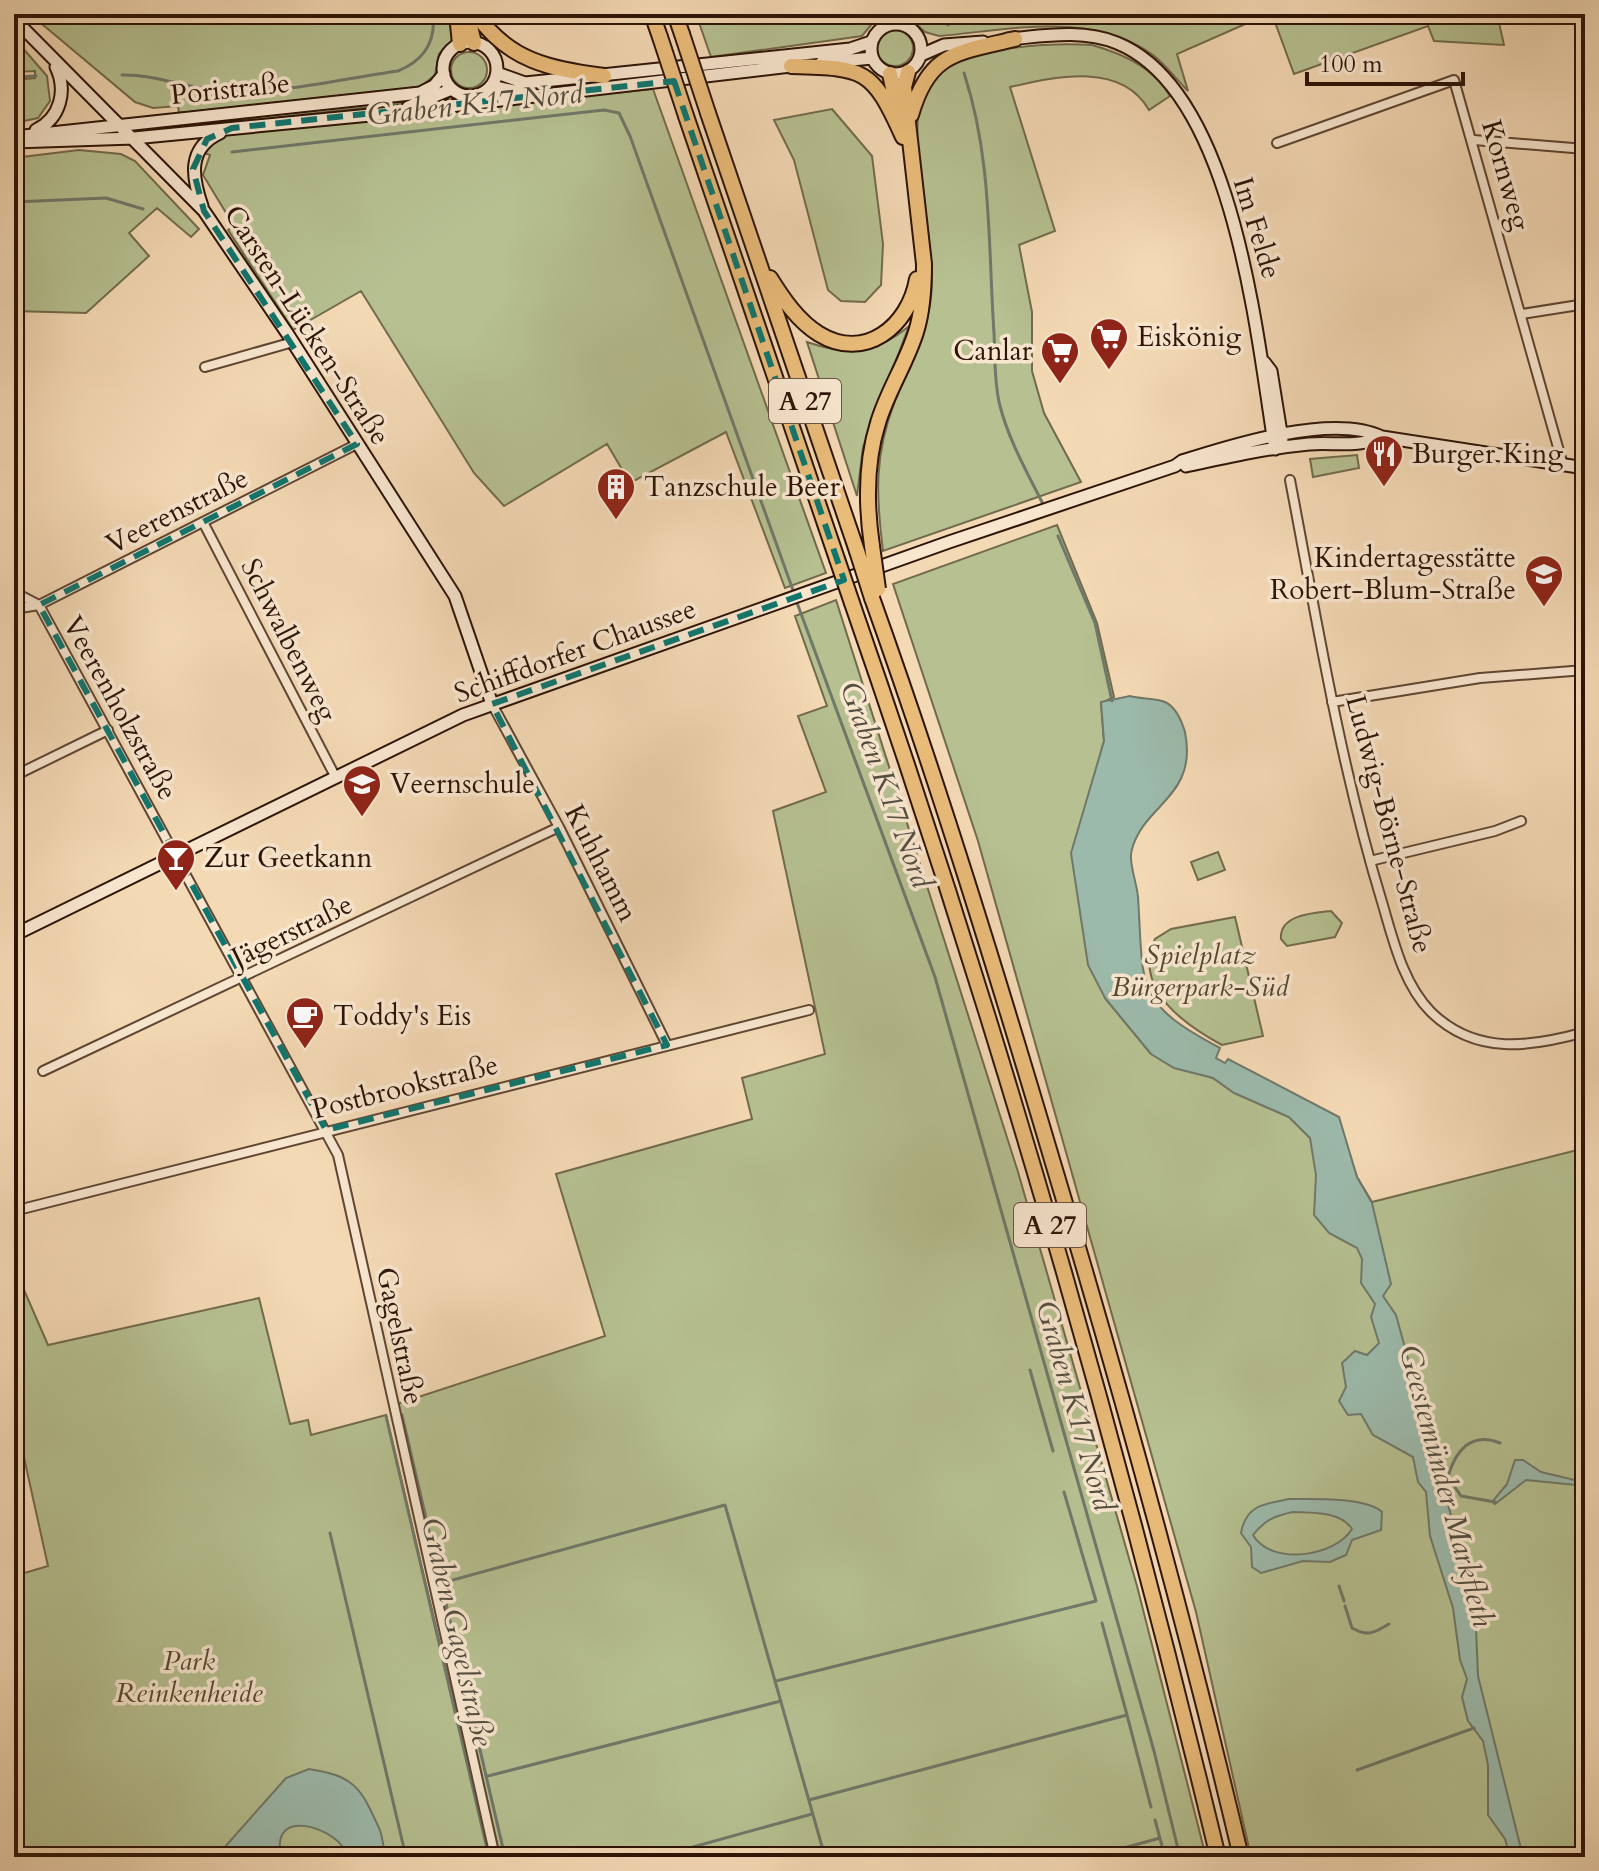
<svg xmlns="http://www.w3.org/2000/svg" width="1599" height="1871" font-family="Cardo,serif">
	<style>
		.green { fill: #b6c091; stroke: #726a4c; stroke-width: 2 }
		.water { fill: #9cbaab; stroke: #707869; stroke-width: 2; fill-rule: evenodd }
		.lines { fill: none; stroke-linecap: round; stroke-linejoin: round }
		.stream { stroke: #707869; stroke-width: 3 }
		.street-casing { stroke: #5f4532; stroke-width: 12 }
		.secondary-casing { stroke: #2d1407; stroke-width: 15 }
		.highway-casing { stroke: #2d1407; stroke-width: 18 }
		.street { stroke: #f8e6cf; stroke-width: 8 }
		.secondary { stroke: #f8e6cf; stroke-width: 11 }
		.highway { stroke: #eabc7a; stroke-width: 14 }
		.highway-bridge-casing { stroke: #2d1407; stroke-width: 18; stroke-linecap: butt }
		.highway-bridge { stroke: #eabc7a; stroke-width: 14 }
		.marked { fill: none; stroke: #0f766e; stroke-width: 6; stroke-dasharray: 16 10; stroke-linejoin: round }
		.labels { text-anchor: middle; dominant-baseline: central; stroke-width: 7; stroke-linejoin: round; paint-order: stroke }
		.shield { fill: #f8e6cf; stroke: #6a5343; stroke-width: 2 }
		.shield-label { font-size: 26px; font-weight: bold; fill: #2d1407 }
		.street-label { font-size: 28px; fill: #2d1407; stroke: #f8e6cf }
		.poi-label { font-size: 28px; fill: #2d1407; stroke: #f8e6cf; text-anchor: start }
		.park-label { font-size: 28px; font-style: italic; fill: #564830; stroke: #f8e6cf }
		.water-label { font-size: 30px; font-style: italic; fill: #544e40; stroke: #f8e6cf }
	</style>
	<rect width="100%" height="100%" fill="#f4d9b5"/>
	<filter id="stains"><feTurbulence type="fractalNoise" baseFrequency=".0025" numOctaves="4"/><feColorMatrix values="0 0 0 0 .2 0 0 0 0 .09 0 0 0 0 .02 0 0 0 .5 -.17"/></filter>
	<radialGradient id="worn" r=".72"><stop offset=".6" stop-color="#630" stop-opacity="0"/><stop offset="1" stop-color="#630" stop-opacity=".3"/></radialGradient>
	<path class="green" d="M30 14H451L452 41 439 54 435 75 420 87 179 113 178 106 153 108 135 102Z
		M696 14H880L862 36 711 57Z
		M905 14H943L946 24 950 23V14H1268L1177 54 1188 91C1176 79 1166 65 1153 55 1091 10 1010 30 939 36L925 32Z
		M1272 14H1497L1504 45 1434 41 1428 26 1294 74Z
		M877 48a18 18 0 1 1 36 0a18 18 0 1 1-36 0Z
		M14 38 47 76 50 101 38 118 14 123V80L35 78V71L14 72Z
		M1092 45C1121 53 1154 67 1170 96L1149 110C1121 61 1055 77 1010 87L1055 231 1019 245 1032 312V371L1044 413 1081 482 883 551C876 495 874 455 895 401 911 360 932 326 932 280 933 233 906 131 923 92 926 86 933 78 938 73 963 46 1056 43 1092 45Z
		M451 70a18 18 0 1 1 36 0a18 18 0 1 1-36 0Z
		M653 89 826 573 785 588 726 432 630 483 607 444 504 506 474 473 361 291 293 330 228 230 234 226 203 175 210 155 202 152 215 139 231 132Z
		M424 97 398 104 183 128 182 125Z
		M832 109 872 156 883 244 881 285 865 302 841 301 828 290 794 160 774 120Z
		M79 150 121 154 135 161 199 229 191 237 157 208 129 233 149 256 86 313 14 311V158Z
		M909 326 863 447 857 496 807 342C847 356 876 354 909 326Z
		M1357 455 1359 468 1313 477 1310 459Z
		M1057 525 1097 623 1114 697 1101 703 1104 741 1092 786 1105 998 1151 1054 1213 1078 1234 1093 1289 1117 1310 1138 1348 1150 1357 1177 1372 1202 1585 1148V1857H1251L1196 1612 978 841 893 584Z
		M836 600 1018 1172 1137 1586 1206 1857H500L397 1404 605 1336 556 1174 752 1119 742 1078 825 1054 773 811 826 792 798 716 827 706 795 616Z
		M1218 852 1225 870 1198 880 1191 862Z
		M1331 911 1342 923 1335 937 1287 946 1281 939C1279 915 1312 913 1331 911Z
		M1235 917 1263 1036 1222 1045C1185 1025 1132 989 1155 939L1171 929Z
		M14 1267 48 1345 259 1298 290 1424 308 1420 311 1435 386 1415 490 1857H14V1576L48 1566 23 1453 14 1450Z"/>
	<path class="water" d="M1130 696C1140 699 1156 698 1165 702 1176 707 1182 722 1185 732 1198 797 1144 804 1132 849 1128 862 1137 883 1138 897 1144 987 1133 1002 1220 1048L1216 1058 1225 1063 1228 1059 1339 1117 1357 1177 1372 1203 1391 1284 1383 1296 1396 1315 1475 1603 1478 1676 1523 1857H1510L1505 1839 1488 1815V1765L1483 1741 1468 1721 1462 1697 1467 1679 1460 1660 1453 1608 1430 1536 1426 1492 1418 1482 1413 1457 1373 1435 1361 1414 1348 1415 1339 1401 1346 1387 1342 1363 1355 1351 1367 1355 1379 1343 1371 1317 1375 1304 1361 1283 1362 1259 1357 1248 1329 1233 1314 1215 1316 1175 1310 1138 1289 1117 1234 1093 1213 1078 1174 1068 1151 1054 1105 998 1088 965 1071 853 1104 741 1101 702Z
		M1515 1460H1523L1541 1472 1579 1481 1576 1485 1526 1480 1495 1504 1492 1502 1507 1484Z
		M1289 1499C1312 1499 1366 1497 1382 1512L1381 1530 1352 1540 1346 1555 1330 1562 1303 1561 1261 1573 1252 1567 1251 1547 1241 1533C1246 1505 1264 1504 1289 1499ZM1293 1512C1313 1513 1340 1511 1352 1529 1335 1557 1271 1566 1253 1535 1265 1520 1274 1516 1293 1512Z
		M309 1769C355 1776 361 1788 379 1828 384 1838 381 1847 388 1857H342L344 1849C330 1826 276 1811 280 1849L300 1857H216L286 1778Z"/>
	<g class="lines">
		<path class="stream" d="M946 14 948 25
			M964 73C992 158 988 244 994 333 995 356 994 383 1000 406 1009 441 1028 474 1044 506
			M122 75C155 74 186 88 220 91 278 95 340 79 398 71 423 61 436 42 433 14
			M14 77 36 76
			M232 152 604 110 619 113 630 136 794 593
			M14 202 106 198 143 209
			M1058 536 1095 623 1112 701
			M796 600 935 977 1154 1751 1180 1857
			M1030 1370 1053 1451
			M402 1415 505 1857
			M386 1416 489 1857
			M1495 1502 1461 1496 1448 1477C1455 1451 1471 1431 1500 1443
			M330 1533 406 1857
			M442 1583 725 1505 825 1857
			M1339 1586 1344 1601
			M1345 1606 1352 1628C1368 1637 1374 1633 1389 1624
			M776 1681 1096 1601 1064 1492
			M1127 1715 1151 1807
			M1357 1770 1474 1728
			M488 1776 781 1701
			M809 1800 1127 1715 1102 1623
			M1155 1820 1165 1857
			M657 1857 812 1814
			M1091 1857 1160 1838"/>
		<defs>
			<path id="street" d="M1474 140 1585 149
				M1277 143 1454 80 1563 465
				M1522 314 1585 304
				M205 367 293 342
				M1290 480C1317 621 1340 764 1382 902 1393 939 1403 984 1431 1012 1476 1056 1531 1047 1585 1032
				M203 522 336 778
				M14 592 39 605 338 1155 495 1857
				M14 609 39 605 357 444
				M1332 702 1480 678 1585 670
				M492 704 559 827 667 1045
				M14 776 108 730
				M1370 861 1495 831 1521 821
				M43 1071 559 827
				M14 1211 809 1010"/>
			<path id="secondary" d="M14 19 204 211 287 333 455 596 492 704
				M871 49a25 25 0 1 1 50 0a25 25 0 1 1-50 0Z
				M1008 39C1044 36 1082 29 1117 43 1235 91 1257 339 1275 449
				M443 69a27 27 0 1 1 54 0a27 27 0 1 1-54 0Z
				M921 55 944 45 983 42
				M821 63 872 58
				M497 73 525 83 850 49 871 42
				M491 86 529 94
				M408 107 452 89
				M36 130C61 118 67 90 56 67
				M14 137 420 93 434 86 444 74
				M14 142 134 138 391 113 799 65
				M202 206C192 177 187 148 220 133
				M1264 362 1271 371 1282 439
				M1186 466C1227 457 1267 448 1309 444 1334 442 1358 448 1382 437
				M14 935 463 715 949 542 1175 466 1182 461C1232 445 1333 413 1382 437L1585 468"/>
			<path id="highway" d="M457 14 460 44
				M467 14 474 43
				M476 14C509 61 550 69 604 76
				M652 14 660 37
				M675 14 682 34
				M791 66C865 68 872 68 903 137
				M890 74 898 111
				M708 113 857 551
				M911 115C929 52 957 53 1015 39
				M686 116 837 559
				M770 278C783 299 798 321 819 334 865 362 909 326 917 279
				M872 546C866 505 865 464 878 423 887 392 906 364 916 332 923 310 924 287 924 264L904 87 908 72
				M872 598C939 785 997 974 1053 1163 1122 1393 1186 1624 1241 1857
				M852 603C995 1014 1116 1433 1218 1857"/>
		</defs>
		<use href="#street" class="street-casing"/>
		<use href="#secondary" class="secondary-casing"/>
		<use href="#highway" class="highway-casing"/>
		<use href="#street" class="street"/>
		<use href="#secondary" class="secondary"/>
		<use href="#highway" class="highway"/>
		<defs>
			<path id="highway-bridge" d="M682 34 708 113
				M660 37 686 116
				M872 546 878 589
				M857 551 872 598
				M837 559 852 603"/>
		</defs>
		<use href="#highway-bridge" class="highway-bridge-casing"/>
		<use href="#highway-bridge" class="highway-bridge"/>
	</g>
	<path class="marked" d="M674 81 844 580 492 704 667 1045 326 1130 39 605 357 444 204 211 193 169 207 139 232 128Z"/>
	<defs>
		<symbol id="supermarket-pin" viewBox="-11 -11 22 30"><path d="M0 17L-7.5 6A9.5 9.5 0 1 1 7.5 6Z" fill="#8f2418" stroke="#f8e6cf"/><path d="M-6-5.5h2.5l.6 2H6L4.5 2H-2.5L-4.4-4H-6ZM-1.5 3.2a1.3 1.3 0 1 0 .1 0ZM3 3.2a1.3 1.3 0 1 0 .1 0Z" fill="#fff"/></symbol>
		<symbol id="restaurant-pin" viewBox="-11 -11 22 30"><path d="M0 17L-7.5 6A9.5 9.5 0 1 1 7.5 6Z" fill="#8f2418" stroke="#f8e6cf"/><path d="M-5-6h1v4h1v-4h1v4h1v-4h1v5L-1.5 .5V6h-2V.5L-5-1ZM5-6V6H3V1.5H1.5Q1.5-4 5-6Z" fill="#fff"/></symbol>
		<symbol id="building-pin" viewBox="-11 -11 22 30"><path d="M0 17L-7.5 6A9.5 9.5 0 1 1 7.5 6Z" fill="#8f2418" stroke="#f8e6cf"/><path d="M-4-6H4V6H1V3H-1V6H-4ZM-2.5-4.3h1.7v1.8h-1.7ZM.8-4.3h1.7v1.8H.8ZM-2.5-1h1.7V.8h-1.7ZM.8-1h1.7V.8H.8Z" fill="#fff"/></symbol>
		<symbol id="school-pin" viewBox="-11 -11 22 30"><path d="M0 17L-7.5 6A9.5 9.5 0 1 1 7.5 6Z" fill="#8f2418" stroke="#f8e6cf"/><path d="M0-5L7-2L0 1L-7-2ZM-4 1L0 2.5L4 1V4Q0 6-4 4Z" fill="#fff"/></symbol>
		<symbol id="bar-pin" viewBox="-11 -11 22 30"><path d="M0 17L-7.5 6A9.5 9.5 0 1 1 7.5 6Z" fill="#8f2418" stroke="#f8e6cf"/><path d="M-6-5H6L.8 .8V4.5H3.5V6h-7V4.5H-.8V.8Z" fill="#fff"/></symbol>
		<symbol id="cafe-pin" viewBox="-11 -11 22 30"><path d="M0 17L-7.5 6A9.5 9.5 0 1 1 7.5 6Z" fill="#8f2418" stroke="#f8e6cf"/><path d="M-5.5-4.5H6V0H3Q3 3.5 0 3.5H-2.5Q-5.5 3.5-5.5 0ZM3-3.2v2h1.7v-2ZM-6 4.5H4V6H-6Z" fill="#fff"/></symbol>
	</defs>
	<g fill-rule="evenodd">
		<use href="#supermarket-pin" x="1087" y="315" width="44" height="60"/>
		<use href="#supermarket-pin" x="1038" y="329" width="44" height="60"/>
		<use href="#restaurant-pin" x="1362" y="432" width="44" height="60"/>
		<use href="#building-pin" x="594" y="465" width="44" height="60"/>
		<use href="#school-pin" x="1522" y="552" width="44" height="60"/>
		<use href="#school-pin" x="340" y="762" width="44" height="60"/>
		<use href="#bar-pin" x="154" y="836" width="44" height="60"/>
		<use href="#cafe-pin" x="283" y="994" width="44" height="60"/>
	</g>
	<g class="labels">
		<g class="shield">
			<rect x="769" y="379" width="72" height="44" rx="6"/>
			<rect x="1014" y="1203" width="72" height="44" rx="6"/>
		</g>
		<g class="shield-label">
			<text x="805" y="401">A 27</text>
			<text x="1050" y="1225">A 27</text>
		</g>
		<g class="street-label">
			<text transform="translate(230 89) rotate(-6)">Poristraße</text>
			<text transform="translate(1506 175) rotate(74)">Kornweg</text>
			<text transform="translate(1257 228) rotate(73)">Im Felde</text>
			<text transform="translate(307 325) rotate(57)">Carsten-Lücken-Straße</text>
			<text transform="translate(177 511) rotate(-27)">Veerenstraße</text>
			<text transform="translate(289 640) rotate(63)">Schwalbenweg</text>
			<text transform="translate(575 651) rotate(-20)">Schiffdorfer Chaussee</text>
			<text transform="translate(120 708) rotate(61)">Veerenholzstraße</text>
			<text transform="translate(1389 824) rotate(75)">Ludwig-Börne-Straße</text>
			<text transform="translate(601 863) rotate(63)">Kuhhamm</text>
			<text transform="translate(292 931) rotate(-26)">Jägerstraße</text>
			<text transform="translate(405 1087) rotate(-14)">Postbrookstraße</text>
			<text transform="translate(400 1336) rotate(78)">Gagelstraße</text>
		</g>
		<g class="poi-label">
			<text x="1137" y="337">Eiskönig</text>
			<text x="1032" y="351" text-anchor="end">Canlar</text>
			<text x="1412" y="454">Burger King</text>
			<text x="644" y="487">Tanzschule Beer</text>
			<text x="1516" y="558" text-anchor="end">Kindertagesstätte<tspan x="1516" dy="32">Robert-Blum-Straße</tspan></text>
			<text x="390" y="784">Veernschule</text>
			<text x="204" y="858">Zur Geetkann</text>
			<text x="333" y="1016">Toddy's Eis</text>
		</g>
		<g class="park-label">
			<text x="1200" y="955">Spielplatz<tspan x="1200" dy="32">Bürgerpark-Süd</tspan></text>
			<text x="189" y="1661">Park<tspan x="189" dy="32">Reinkenheide</tspan></text>
		</g>
		<g class="water-label">
			<text transform="translate(475 104) rotate(-6)">Graben K17 Nord</text>
			<text transform="translate(886 785) rotate(70)">Graben K17 Nord</text>
			<text transform="translate(1075 1406) rotate(74)">Graben K17 Nord</text>
			<text transform="translate(1446 1486) rotate(75)">Geestemünder Markfleth</text>
			<text transform="translate(457 1632) rotate(77)">Graben Gagelstraße</text>
		</g>
	</g>
	<rect width="1599" height="1871" fill="none" stroke="#f4d9b5" stroke-width="48"/>
	<rect x="16" y="16" width="1567" height="1839" fill="none" stroke="#2d1407" stroke-width="4"/>
	<rect x="24" y="24" width="1551" height="1823" fill="none" stroke="#2d1407" stroke-width="2"/>
	<path d="M1307 72v12h156v-12" fill="none" stroke="#2d1407" stroke-width="4"/>
	<text x="1319" y="72" font-size="24" fill="#2d1407" stroke="#f8e6cf" stroke-width="6" paint-order="stroke">100 m</text>
	<rect width="100%" height="100%" filter="url(#stains)"/>
	<rect width="100%" height="100%" fill="url(#worn)"/>
</svg>
